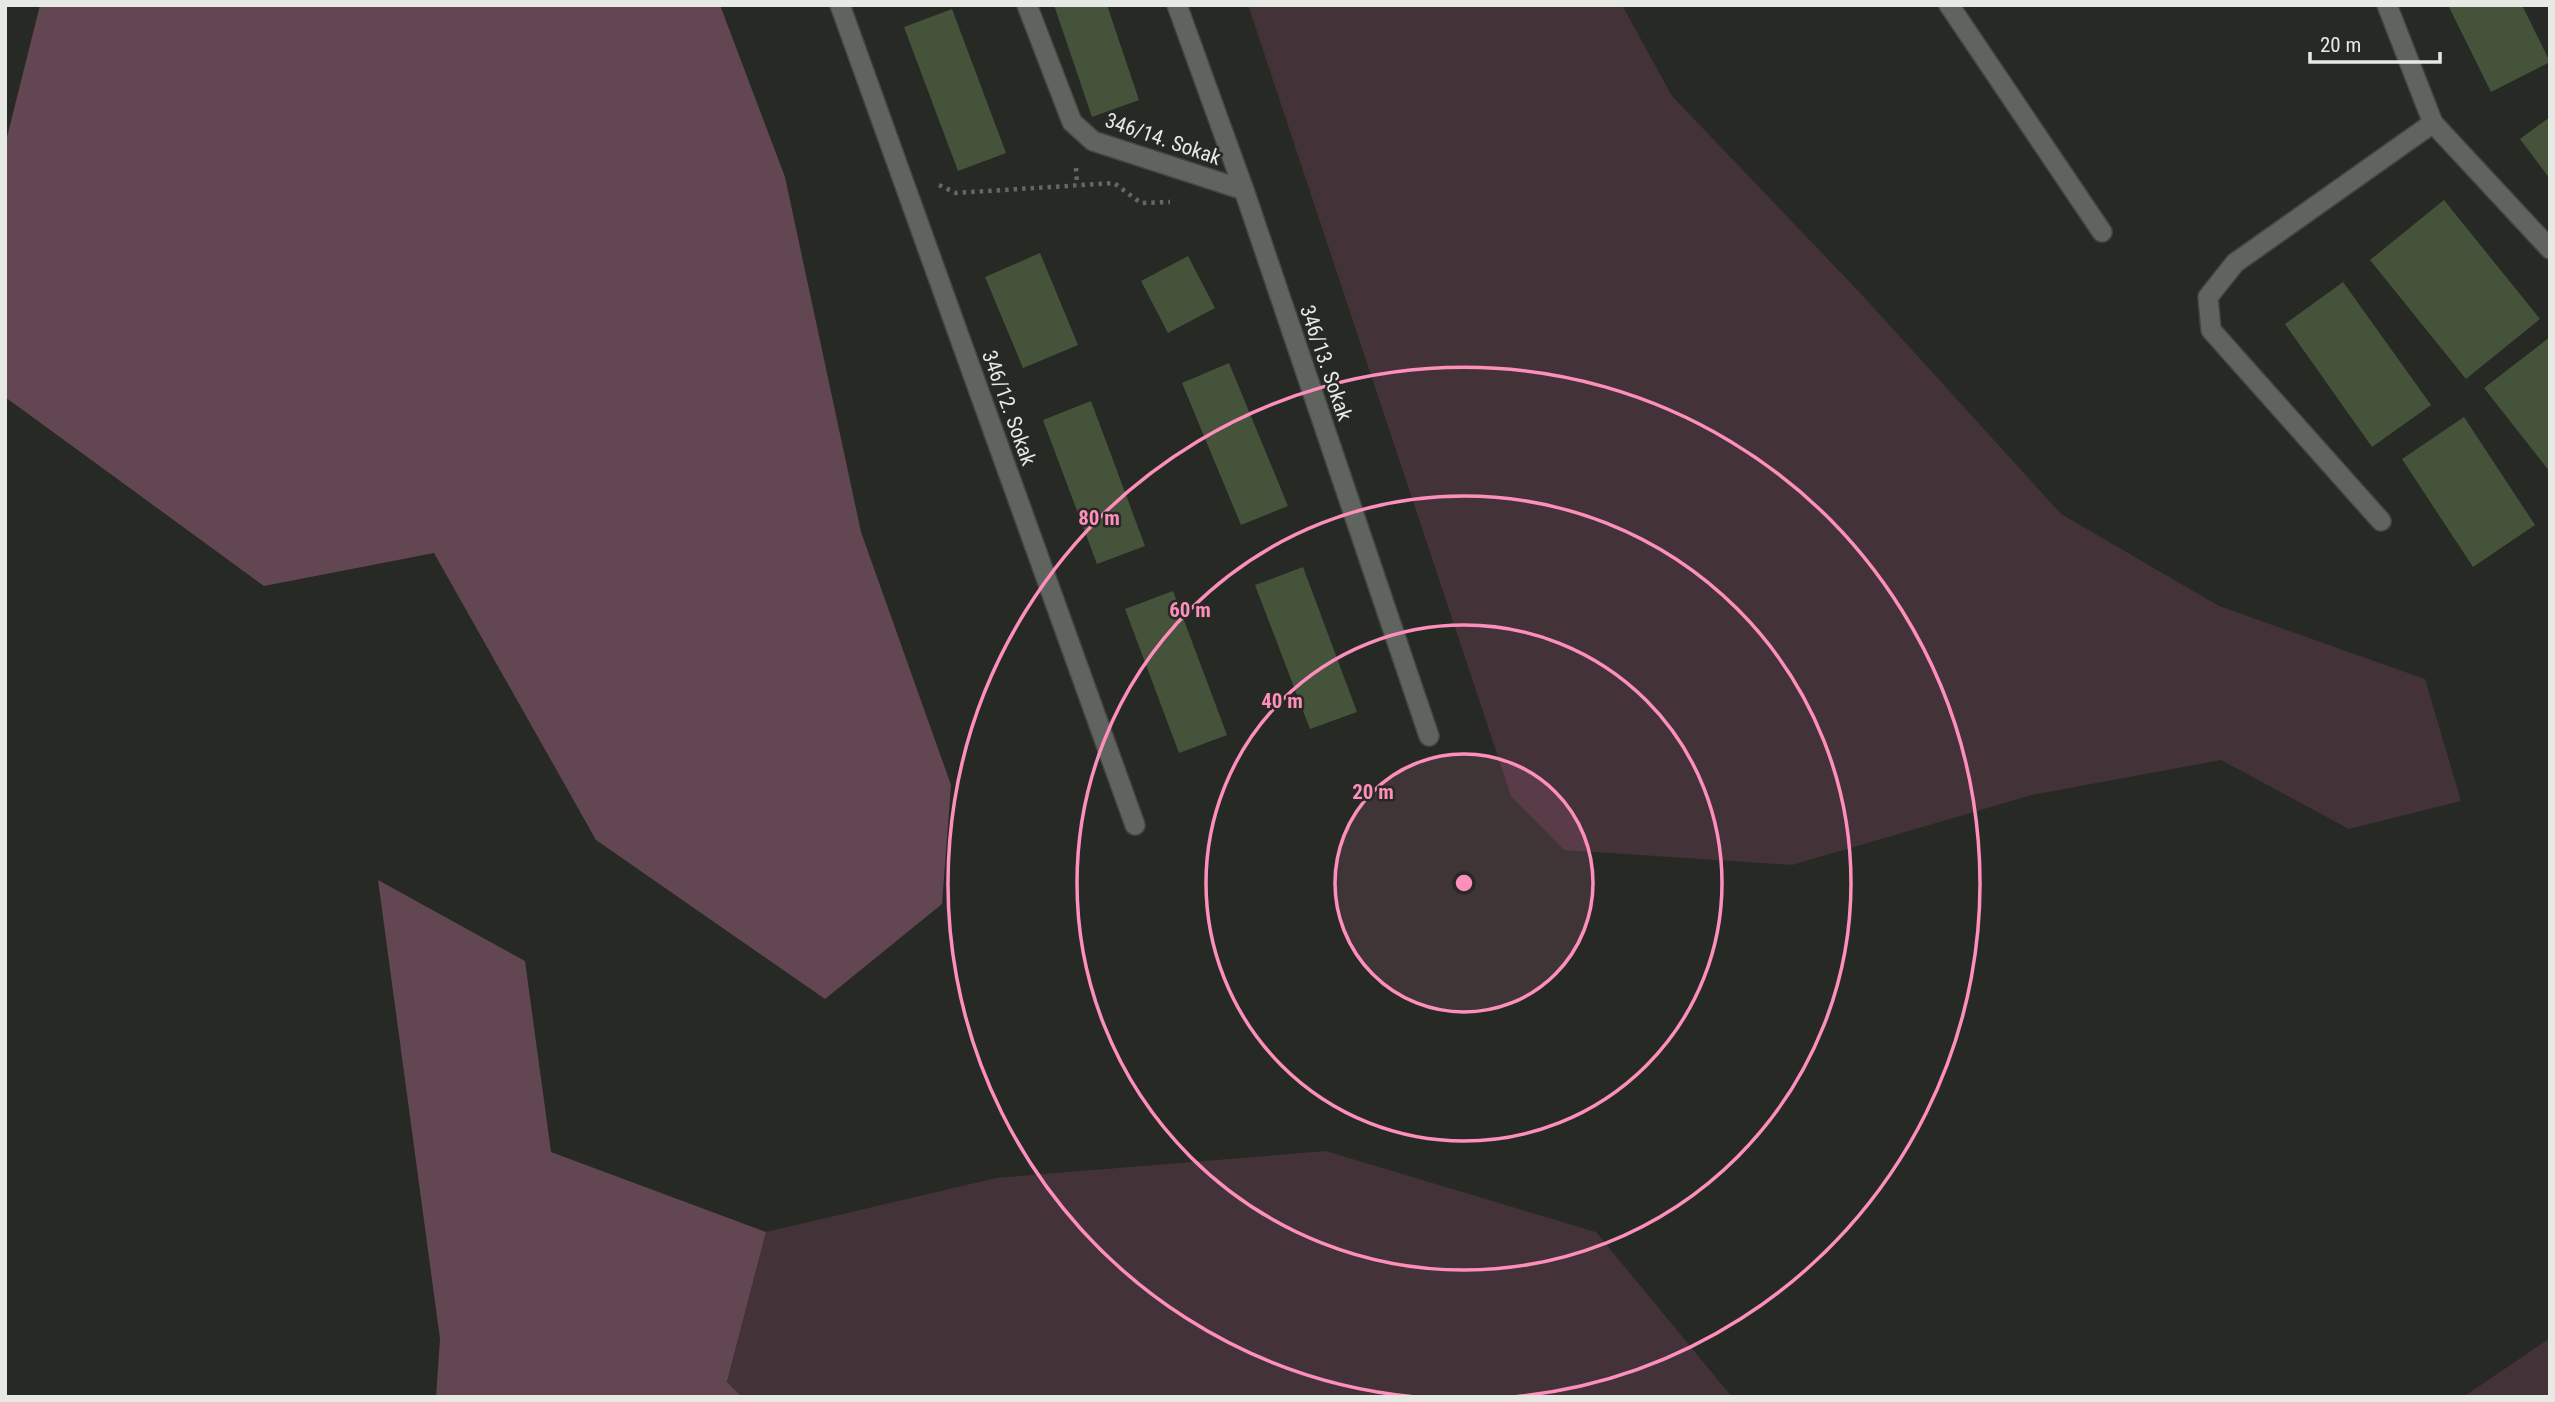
<svg xmlns="http://www.w3.org/2000/svg" width="2555" height="1402" font-family="'Roboto Condensed',sans-serif">
	<style>
		.green { fill: #433238 }
		.forest { fill: #624651 }
		.building { fill: #46533b }
		.lines { fill: none; stroke-linecap: round; stroke-linejoin: round }
		.service-casing { stroke: #434641; stroke-width: 22 }
		.minor-casing { stroke: #434641; stroke-width: 22 }
		.path { stroke: #646762; stroke-width: 4.5; stroke-dasharray: 3.5 5; stroke-linecap: butt }
		.service { stroke: #60645e; stroke-width: 19 }
		.minor { stroke: #60645e; stroke-width: 19 }
		.ring { fill: none; stroke: #fe8ebb; stroke-width: 3.5 }
		.labels { text-anchor: middle; dominant-baseline: central; stroke-width: 5; stroke-linejoin: round; paint-order: stroke }
		.street-label { font-size: 21px; fill: #e7e9e5; stroke: #262924 }
		.centre { fill: #fe8ebb; stroke: #262924; stroke-width: 3.5 }
		.ring-label { font-size: 21px; text-anchor: middle; font-weight: bold; fill: #fe8ebb; stroke: #262924; stroke-width: 5; stroke-linejoin: round; paint-order: stroke }
	</style>
	<rect width="100%" height="100%" fill="#262924"/>
	<path class="green" d="M1248 5H1622L1672 96 1863 296 2061 514 2219 606 2425 679 2461 801 2349 829 2221 760 2032 795 1792 865 1564 850 1511 796Z
		M1326 1151 1596 1232 1732 1397H742L727 1383 766 1232 996 1178Z
		M2550 1338V1397H2463Z"/>
	<path class="forest" d="M40 5H720L785 177 861 532 951 785 942 904 825 999 596 840 434 553 264 586 5 397V145Z
		M378 880 525 961 551 1152 766 1232 727 1382 742 1397H436L440 1339Z"/>
	<path class="building" d="M1054 5H1107L1139 100 1092 117Z
		M2448 5H2522L2550 62 2491 92Z
		M952 9 1006 153 958 171 904 27Z
		M2550 117V179L2520 139Z
		M2444 200 2540 319 2466 379 2370 260Z
		M1040 253 1078 345 1023 368 985 277Z
		M1188 256 1215 308 1168 333 1141 281Z
		M2343 282 2431 405 2372 447 2285 324Z
		M2550 337V472L2484 388Z
		M1229 363 1288 506 1241 525 1182 383Z
		M1091 401 1145 546 1097 564 1043 420Z
		M2464 417 2535 525 2473 567 2402 459Z
		M1303 567 1357 712 1310 729 1255 585Z
		M1173 591 1227 735 1179 753 1125 609Z"/>
	<g class="lines">
		<defs>
			<path id="service" d="M1949 5 2102 232"/>
			<path id="minor" d="M840 5 1135 825
				M1027 5 1072 122 1093 141 1244 190
				M1177 5 1244 190 1429 736
				M2387 5 2433 123 2550 249
				M2381 521 2211 330 2208 297 2235 263 2433 123"/>
		</defs>
		<use href="#service" class="service-casing"/>
		<use href="#minor" class="minor-casing"/>
		<path class="path" d="M1076 168 1077 185
			M939 185 956 193 1114 183 1141 203 1170 202"/>
		<use href="#service" class="service"/>
		<use href="#minor" class="minor"/>
	</g>
	<circle cx="1464" cy="883" r="129" fill="#fe8ebb" fill-opacity=".12"/>
	<g class="ring">
		<circle cx="1464" cy="883" r="129"/>
		<circle cx="1464" cy="883" r="258"/>
		<circle cx="1464" cy="883" r="387"/>
		<path d="M1415 1397A516 516 0 1 1 1513 1397"/>
	</g>
	<g class="labels">
		<g class="street-label">
			<text transform="translate(1163 139) rotate(19)">346/14. Sokak</text>
			<text transform="translate(1326 363) rotate(71)">346/13. Sokak</text>
			<text transform="translate(1009 408) rotate(70)">346/12. Sokak</text>
		</g>
	</g>
	<circle cx="1464" cy="883" r="10" class="centre"/>
	<g class="ring-label">
		<text x="1099" y="525">80 m</text>
		<text x="1190" y="617">60 m</text>
		<text x="1282" y="708">40 m</text>
		<text x="1373" y="799">20 m</text>
	</g>
	<rect width="2555" height="1402" fill="none" stroke="#e7e9e5" stroke-width="14"/>
	<path d="M2310 52v10h130v-10" fill="none" stroke="#e7e9e5" stroke-width="3.5"/>
	<text x="2320" y="52" font-size="21" fill="#e7e9e5" stroke="#262924" stroke-width="5" paint-order="stroke">20 m</text>
</svg>
